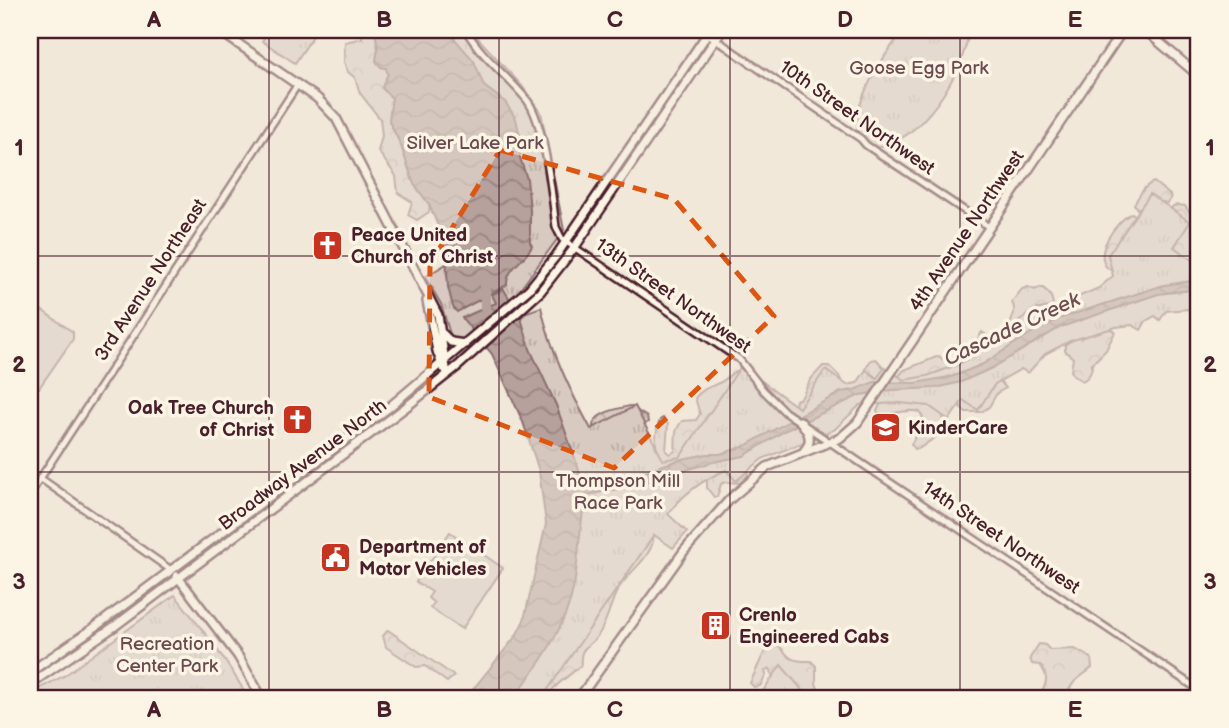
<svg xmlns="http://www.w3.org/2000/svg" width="1229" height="728" font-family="'Balsamiq Sans',sans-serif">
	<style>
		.grass { fill: #d8cac0; stroke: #917476; stroke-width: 2 }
		.forest { fill: url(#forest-crowns); stroke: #917476; stroke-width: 2 }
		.park { fill: url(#park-tufts); stroke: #917476; stroke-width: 2 }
		.water { fill: url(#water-waves); stroke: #8b6d6f; stroke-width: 2 }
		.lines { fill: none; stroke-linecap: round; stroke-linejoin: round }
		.river { stroke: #b6a19c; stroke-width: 10 }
		.minor-casing { stroke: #4a1f2b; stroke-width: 10 }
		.major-casing { stroke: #4a1f2b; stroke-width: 12 }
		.minor { stroke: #fcf5e5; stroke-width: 5 }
		.major { stroke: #fcf5e5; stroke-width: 7 }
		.marked { fill: none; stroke: #e0560e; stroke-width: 5; stroke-dasharray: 14 9; stroke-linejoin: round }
		.grid { fill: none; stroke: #4a1f2b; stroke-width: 2; stroke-opacity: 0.55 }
		.labels { text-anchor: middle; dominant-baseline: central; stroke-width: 7; stroke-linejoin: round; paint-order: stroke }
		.park-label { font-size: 19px; fill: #6e4a50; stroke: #fcf5e5 }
		.street-label { font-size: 19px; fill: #4a1f2b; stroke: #fcf5e5 }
		.poi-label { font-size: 19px; font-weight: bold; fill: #4a1f2b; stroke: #fcf5e5; text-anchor: start }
		.water-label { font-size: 21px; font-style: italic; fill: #704c53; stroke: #fcf5e5 }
		.neatline { fill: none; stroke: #4a1f2b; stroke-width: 2.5 }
		.grid-label { font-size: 23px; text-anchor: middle; font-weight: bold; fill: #4a1f2b }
	</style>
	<defs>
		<pattern id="forest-crowns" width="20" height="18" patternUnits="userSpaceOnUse" patternTransform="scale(1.75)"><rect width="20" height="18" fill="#d8cac0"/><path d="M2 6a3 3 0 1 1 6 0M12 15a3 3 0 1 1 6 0" fill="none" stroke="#bbada5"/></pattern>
		<pattern id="park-tufts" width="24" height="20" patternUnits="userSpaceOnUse" patternTransform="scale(1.75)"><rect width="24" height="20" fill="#d8cac0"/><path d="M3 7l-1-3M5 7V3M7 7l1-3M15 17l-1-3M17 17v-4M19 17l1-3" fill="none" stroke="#bbada5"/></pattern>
		<pattern id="water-waves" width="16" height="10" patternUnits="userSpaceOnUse" patternTransform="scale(1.75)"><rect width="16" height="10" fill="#b6a19c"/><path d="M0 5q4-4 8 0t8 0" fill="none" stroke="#96837f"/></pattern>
	</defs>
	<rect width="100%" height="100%" fill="#f1e8da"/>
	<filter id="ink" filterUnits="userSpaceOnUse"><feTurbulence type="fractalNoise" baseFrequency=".0143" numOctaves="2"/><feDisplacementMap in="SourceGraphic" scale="14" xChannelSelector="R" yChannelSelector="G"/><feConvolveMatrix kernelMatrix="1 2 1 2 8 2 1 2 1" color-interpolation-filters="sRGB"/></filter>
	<g filter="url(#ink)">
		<path class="grass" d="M30 302 73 332V339L39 388 30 385Z
			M450 532 503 568 462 629 430 608 434 603 428 598 432 592 416 582Z"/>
		<path class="forest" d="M362 30H379L385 63 430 203 429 212 417 220 408 215 412 202 398 193 396 176 378 151 382 136 380 119 360 93 355 78 348 72 344 62 345 42 362 38Z
			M1154 182 1170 195 1171 199 1167 203 1157 201 1137 209 1134 204C1140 195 1144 185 1154 182Z
			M1178 205 1185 206 1193 217 1192 231 1199 240V272L1173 258 1170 211 1173 206Z
			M1132 213 1137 217 1117 273C1085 264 1114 222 1132 213Z
			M1028 287 1035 290 1041 287C1052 293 1054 302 1053 313L1012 331 1010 326C1012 316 1017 313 1012 302L1022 289Z
			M1108 327 1115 332 1106 350 1092 364C1092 372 1090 376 1083 381L1074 376 1071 371 1073 358 1065 351V345L1074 338Z
			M982 332 992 339C989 352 975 358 965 365L958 360 960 355 971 350Z
			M939 356 950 366 947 371 915 386 897 378 904 370Z
			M876 359 887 371 885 376 806 413 795 406 796 400 802 397 810 380 823 366H829L839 376 844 387C868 383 860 375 871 360Z
			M736 371 744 372 768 404 668 465C652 455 654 437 660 420L663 418 668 424 666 451 670 454 675 451C677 437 672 434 682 421L696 420 700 414 695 398C703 388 710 387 721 382 727 379 729 374 736 371Z
			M999 380 1006 388 997 393 989 407 981 412H966L961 408 960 401Z
			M897 394 945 411 943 419 951 433 945 437 940 434 920 448 915 449 911 444 921 428 923 418 920 412C906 408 894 415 880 415L877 411 882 401Z
			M630 406 647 417 648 422 641 427 593 431C590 413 616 409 630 406Z
			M747 469 748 475 740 483 725 482 721 484 717 497H714L707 488V477L716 470Z
			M654 529C656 559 628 569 616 593 610 606 607 621 599 634 590 648 579 645 581 665 570 676 554 684 546 698H519Z
			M388 630 454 676 447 682 425 666 416 667 386 647 383 636Z
			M771 640C791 651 781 662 811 661L816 666V683L821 698H766L774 684 771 670 769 668 765 671 766 675 760 686 754 687 750 683C758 667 762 655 771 640Z
			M1039 644 1045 645 1050 650 1075 649 1091 658 1092 668 1075 681 1063 698H1039C1046 685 1050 677 1040 665L1032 664 1030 658Z"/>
		<path class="park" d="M269 30H317L295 63 262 41Z
			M375 30H473L478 38 522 86 541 112 564 230 516 295 463 341 456 340 450 334 441 304 425 277 446 264V257L435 217 429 204 414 184 400 143 389 121 392 98 382 88 388 74 386 68 381 67 376 61 378 49Z
			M904 30H969C964 73 920 145 873 148 868 144 863 141 860 136 846 109 887 51 904 30Z
			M1150 194 1190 222 1174 247 1199 265V310L1188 309 1166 311 1160 320 1155 316 1146 321 1141 330 1132 325 1116 327 1070 341 1045 354 1028 373 1021 369 995 384 978 410 963 400 949 420 929 406 900 403 860 405 834 430 762 459 736 481 726 470C702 480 683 494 668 514L687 532 673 548 654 535 542 698H493L523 654 565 497 502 336 527 312 541 307C551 351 569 389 591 429L635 406 663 460 680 457 741 366 799 408 825 370 847 385 857 383 866 370 877 378 885 367 904 380 927 376 957 365 987 348 1033 310 1057 306 1099 288 1113 276 1108 255Z
			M175 595C201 628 228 661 248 698H30V693L64 676Z
			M781 665 809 698H758Z"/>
		<path class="water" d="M375 30H447L474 61 484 86 505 102 516 119 520 136V158L527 179 530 210V242L532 246C526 260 506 268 507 285L457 312 453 307 448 287 446 257 440 231 429 204 414 184 400 143 389 121 392 98 382 88 388 74 386 68 381 67 376 61 378 49Z
			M1199 280V289L1158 294 1061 327 992 368 961 382 936 388 892 390 860 395 786 430 744 456 713 462 632 486 587 495C581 503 578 569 574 585 566 628 540 663 514 698H466L516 636 524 620 546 524 539 471 523 422 492 354 462 318 496 303 492 295 503 288 521 318 530 349 556 405 578 467 581 479 586 482 623 478 682 459 707 454H720L743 447 841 392 854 390 874 382 916 383 954 376 983 364 1031 333 1058 319 1164 285Z"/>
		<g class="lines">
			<path class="river" d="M485 285V308L490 317"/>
			<defs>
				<path id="minor" d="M466 30C481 57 508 76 527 100 545 124 552 196 556 227L562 239 739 359 763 390 785 412 1199 690
					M702 30 861 139 866 145 989 227
					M40 478 171 570
					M30 494 298 84"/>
				<path id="major" d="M218 30 317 98 336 118 438 315 447 375
					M1145 30 1199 76
					M427 301 437 351 443 368
					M443 334 451 342 465 344
					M800 421C808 431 814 440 804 451
					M177 576 238 656 262 698
					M30 672 91 630 387 409 529 289 556 256 710 30
					M30 684 115 626 406 407 458 366 540 292 575 247 722 30
					M579 698 684 551 730 499 767 467 840 438 857 423 1123 30"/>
			</defs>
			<use href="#minor" class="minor-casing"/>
			<use href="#major" class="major-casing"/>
			<use href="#minor" class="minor"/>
			<use href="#major" class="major"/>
		</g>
	</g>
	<path d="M0 0H1229V728H0ZM500 150 674 199 774 316 614 468 429 397 430 264Z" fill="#f1e8da" fill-opacity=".55" fill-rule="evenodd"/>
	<path class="marked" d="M500 150 674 199 774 316 614 468 429 397 430 264Z"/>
	<path class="grid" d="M269 30V698M499 30V698M730 30V698M960 30V698M30 256H1199M30 472H1199"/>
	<defs>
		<symbol id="church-square" viewBox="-11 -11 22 22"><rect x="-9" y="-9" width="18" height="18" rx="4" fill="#c8321e" stroke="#fcf5e5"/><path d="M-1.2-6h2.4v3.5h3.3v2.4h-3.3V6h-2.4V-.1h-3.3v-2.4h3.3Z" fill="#fff"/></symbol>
		<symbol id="school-square" viewBox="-11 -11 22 22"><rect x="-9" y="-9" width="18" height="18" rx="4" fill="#c8321e" stroke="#fcf5e5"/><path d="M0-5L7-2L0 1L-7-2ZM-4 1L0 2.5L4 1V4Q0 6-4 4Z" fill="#fff"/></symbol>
		<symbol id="civic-square" viewBox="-11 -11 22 22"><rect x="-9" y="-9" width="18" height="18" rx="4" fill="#c8321e" stroke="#fcf5e5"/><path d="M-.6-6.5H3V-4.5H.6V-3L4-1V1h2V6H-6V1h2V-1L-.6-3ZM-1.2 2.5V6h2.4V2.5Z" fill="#fff"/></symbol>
		<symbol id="building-square" viewBox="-11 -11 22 22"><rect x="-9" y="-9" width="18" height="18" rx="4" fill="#c8321e" stroke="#fcf5e5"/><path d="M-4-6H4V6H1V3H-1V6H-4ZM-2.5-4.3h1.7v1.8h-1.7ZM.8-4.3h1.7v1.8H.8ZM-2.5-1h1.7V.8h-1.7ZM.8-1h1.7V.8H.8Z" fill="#fff"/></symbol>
	</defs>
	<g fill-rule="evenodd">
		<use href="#church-square" x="310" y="228" width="35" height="35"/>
		<use href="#church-square" x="280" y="402" width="35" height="35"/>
		<use href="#school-square" x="868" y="410" width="35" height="35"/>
		<use href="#civic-square" x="318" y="540" width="35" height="35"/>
		<use href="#building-square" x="698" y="608" width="35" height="35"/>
	</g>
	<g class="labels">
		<g class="park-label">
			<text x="919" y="68">Goose Egg Park</text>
			<text x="475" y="143">Silver Lake Park</text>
			<text x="618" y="481">Thompson Mill<tspan x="618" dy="22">Race Park</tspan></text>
			<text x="167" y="644">Recreation<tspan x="167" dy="22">Center Park</tspan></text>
		</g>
		<g class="street-label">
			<text transform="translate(857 118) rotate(35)">10th Street Northwest</text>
			<text transform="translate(967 231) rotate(-56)">4th Avenue Northwest</text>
			<text transform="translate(151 280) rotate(-57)">3rd Avenue Northeast</text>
			<text transform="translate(673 296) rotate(35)">13th Street Northwest</text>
			<text transform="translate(303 465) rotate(-37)">Broadway Avenue North</text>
			<text transform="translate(1001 538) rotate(34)">14th Street Northwest</text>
		</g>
		<g class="poi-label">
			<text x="351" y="235">Peace United<tspan x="351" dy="22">Church of Christ</tspan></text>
			<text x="274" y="408" text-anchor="end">Oak Tree Church<tspan x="274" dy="22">of Christ</tspan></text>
			<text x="908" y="428">KinderCare</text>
			<text x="359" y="547">Department of<tspan x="359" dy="22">Motor Vehicles</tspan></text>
			<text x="739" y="615">Crenlo<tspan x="739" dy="22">Engineered Cabs</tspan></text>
		</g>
		<g class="water-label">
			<text transform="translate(1012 329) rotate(-25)">Cascade Creek</text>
		</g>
	</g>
	<rect width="1229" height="728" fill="none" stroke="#fcf5e5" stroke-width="77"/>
	<rect x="38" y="38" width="1152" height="652" class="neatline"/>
	<g class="grid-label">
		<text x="154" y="27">A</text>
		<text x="384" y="27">B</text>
		<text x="615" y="27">C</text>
		<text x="845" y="27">D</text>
		<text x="1075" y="27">E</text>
		<text x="19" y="155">1</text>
		<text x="1210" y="155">1</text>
		<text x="19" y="372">2</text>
		<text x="1210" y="372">2</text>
		<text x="19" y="589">3</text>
		<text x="1210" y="589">3</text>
		<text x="154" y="717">A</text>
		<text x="384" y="717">B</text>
		<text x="615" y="717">C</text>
		<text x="845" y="717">D</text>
		<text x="1075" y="717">E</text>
	</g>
</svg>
